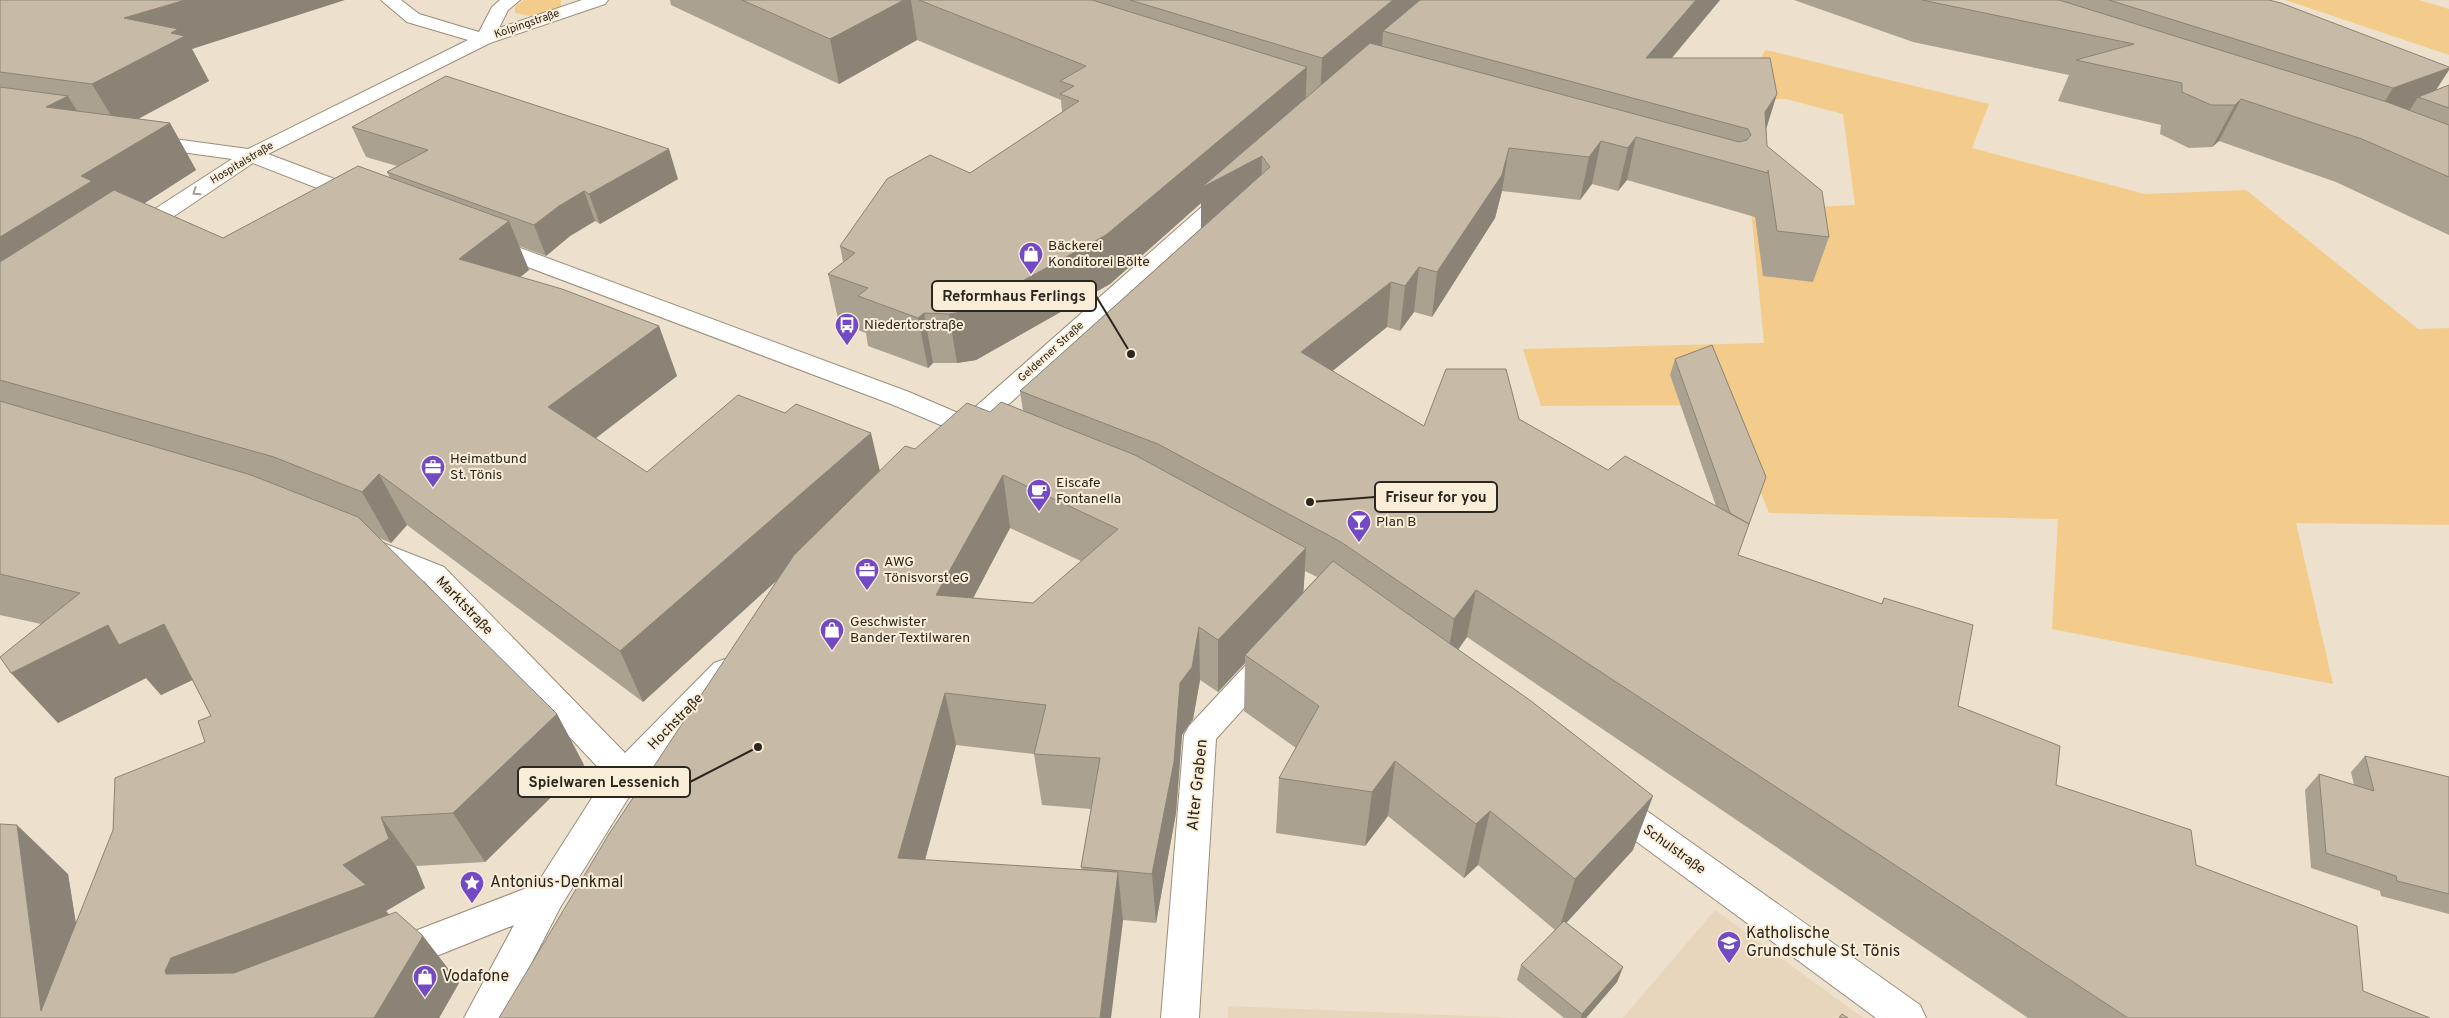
<svg xmlns="http://www.w3.org/2000/svg" width="2449" height="1018" font-family="Overpass,sans-serif">
	<style>
		.built { fill: #e7d6bb }
		.green { fill: #f3cc8b }
		.lines { fill: none; stroke-linecap: round; stroke-linejoin: round }
		.street-casing { stroke: #9a8e7b; stroke-width: 2 }
		.street { fill: #fff; fill-rule: evenodd }
		.wall { fill: #aba190; fill-rule: evenodd }
		.shaded-wall { fill: #8b8375 }
		.building { fill: #c7bba7; stroke: #8b8375; fill-rule: evenodd }
		.oneway { stroke: #a09d9a }
		.labels { text-anchor: middle; dominant-baseline: central; stroke-width: 4; stroke-linejoin: round; paint-order: stroke }
		.far-street-label { font-size: 11px; fill: #2b261e; stroke: #fbeed9 }
		.poi-label { font-size: 14px; fill: #2b261e; stroke: #fbeed9; text-anchor: start }
		.street-label { font-size: 14px; fill: #2b261e; stroke: #fbeed9 }
		.near-street-label { font-size: 16px; fill: #2b261e; stroke: #fbeed9 }
		.near-poi-label { font-size: 16px; fill: #2b261e; stroke: #fbeed9; text-anchor: start }
		.leader { fill: none; stroke: #2b261e; stroke-width: 2 }
		.callout-dot { fill: #2b261e; stroke: #fbeed9; stroke-width: 2 }
		.callout { fill: #fbeed9; stroke: #2b261e; stroke-width: 2 }
		.callout-label { font-size: 15px; text-anchor: middle; font-weight: bold; fill: #2b261e }
	</style>
	<rect width="100%" height="100%" fill="#ede0cc"/>
	<path class="built" d="M1715 910 1863 1018H1623Z
		M1228 1006 1519 1018H1228Z"/>
	<path class="green" d="M524 0H561V9L531 16 515 13V6Z
		M2285 0H2419L2449 9V55Z
		M1766 50 1989 104 1972 148 2145 194 2246 190 2418 329 2449 328V525L2296 523 2333 684 2052 629 2058 519 1769 513 1726 405 1541 406 1523 349 1764 343 1751 210 1855 205 1843 114 1786 99 1731 98Z"/>
	<g class="lines">
		<defs>
			<path id="street" d="M381 0H401L419 14 479 32 492 7 500 0H520L508 10 499 28 582 0H608L605 4 490 43 268 154 369 192 372 197 369 202 361 203 353 202 253 163 143 237 135 239 127 237 124 232 127 227 232 159 145 147 138 145 135 141 138 137 145 135 248 149 468 40 407 22Z
				M1229 187 1236 189 1240 193 1236 197 986 425 994 428 998 434 994 440 985 443 971 438 958 445 949 442 945 436 950 429 891 404 480 249 477 244 480 239 488 237 496 239 909 392 965 416 1222 189Z
				M368 537 444 567 625 753 714 663 725 659 736 663 740 671 736 679 637 784 561 906 503 1018H464L514 925 394 973 381 968 376 956 381 944 537 884 606 776 424 581 358 554 354 547 358 540Z
				M1269 648 1280 652 1284 660 1280 668 1216 739 1199 1018H1161L1184 735 1189 726 1258 652Z
				M1611 790 1623 794 1920 1005 1926 1018H1876L1599 814 1594 804 1599 794Z"/>
		</defs>
		<use href="#street" class="street-casing"/>
		<use href="#street" class="street"/>
	</g>
	<path class="wall" d="M0 0 192 49 209 81 138 119 170 123 196 170 144 203 223 238 390 178 387 172 397 166 366 157 352 127 678 179 600 224 595 221 570 236 546 256 519 246 529 270 520 277 659 326 677 376 595 438 647 472 880 471 915 449 990 412 1023 411 1020 391 1201 228V203L1110 284 976 360 957 363H933L928 368 868 346 866 333 839 323 828 274 843 262 840 246 970 173 1062 112 1061 100 917 40 839 84 671 5 670 0H1720L1671 58 1766 129 1767 146 1829 237 1813 282 1763 276 1755 216V217L1627 180 1618 191 1592 184 1580 200 1502 191 1495 218 1432 317 1414 312 1400 331 1387 327 1332 371 1424 426 1519 419 1608 470 1716 506 1670 375 1675 359 1712 345 1738 555 1881 604 1884 598 1958 706 2056 785 2196 865 2363 991 2430 1018H2028L1467 637 1458 650 1633 850 1566 923 1623 967 1617 982 1586 1018H1564L1517 980 1521 965 1555 930 1478 865 1464 878 1388 816 1365 846 1276 833 1279 778 1296 748 1244 711 1245 663 1218 692 1200 680 1193 719 1182 735 1176 813 1156 923 1123 920V921L499 1018 778 579 643 702 407 525 391 543 379 538 557 714 584 765 485 862 416 866 425 888 386 911 389 914 423 936 459 983 439 1018H0L68 874 76 924 205 742 211 716 192 680 161 695 146 678 58 723 41 624 0 615ZM1010 528 1081 561 1033 603 973 598ZM1305 571 1317 577 1303 592ZM956 745 1034 754 1042 805 1091 809 1081 867 1082 870 925 860Z
		M1794 0H2269L2436 90 2449 85V235L2336 182 2219 141 2212 147 2189 148 2160 134 2161 125 2058 101 2069 75 1913 42Z
		M2365 756 2449 777V914L2381 896 2380 891 2311 868 2305 790 2319 774 2354 785 2351 772Z"/>
	<path class="shaded-wall" d="M185 0H345L192 49 209 81 119 129 92 84 124 18Z
		M904 0H911L917 40 839 84 830 39Z
		M1393 0H1436L1383 31 1382 46 1320 100 1322 58Z
		M1696 0H1720L1637 100 1646 58Z
		M1307 67 1305 112 1262 156 1261 199 1201 232V203L1110 284 976 360 957 363 949 314Z
		M2449 68V70L2429 101 2418 97 2406 116 2367 130 2393 88Z
		M1777 94 1764 136 1765 112Z
		M68 96 96 142 46 107Z
		M2241 99 2219 141 2212 147 2235 105Z
		M170 123 196 170 117 221 0 309V237L81 176Z
		M1636 137 1627 180 1618 191 1628 148Z
		M1601 141 1592 184 1580 200 1589 157Z
		M1509 148 1502 191 1495 218 1432 317 1437 272Z
		M669 149 678 179 600 224 589 194Z
		M584 191 595 221 570 236 546 256 534 225 559 206Z
		M509 221 529 270 481 309 459 259Z
		M1419 267 1414 312 1400 331 1405 286Z
		M1391 282 1387 327 1299 398 1301 352Z
		M924 313 933 363 928 368 918 318Z
		M659 326 677 376 570 458 548 407Z
		M871 433 883 484 643 702 620 651Z
		M379 474 407 525 391 543 362 492Z
		M1003 475 1010 528 947 648 936 595Z
		M1306 548 1303 600 1245 655V663L1218 692V640Z
		M1476 590 1467 637 1446 666 1454 619Z
		M164 624 203 675 161 695 146 678 58 723 11 673 108 625Z
		M1199 627 1200 680 1193 719 1182 735 1176 813 1156 923 1152 874 1180 683Z
		M945 693 956 745 912 908 898 858Z
		M557 714 584 765 485 862 453 813Z
		M1395 761 1388 816 1365 846 1372 792Z
		M1653 796 1633 850 1558 932 1575 879Z
		M1490 811 1478 865 1464 878 1476 824Z
		M381 817 416 866 425 888 386 911 404 933 219 1004 166 974 165 971 171 958 343 865Z
		M17 825 68 874 91 1018 41 1011Z
		M1118 872 1123 921 1111 1018H1100Z
		M423 936 459 983 439 1018H374Z
		M1623 967 1617 982 1586 1018H1581L1582 1014Z"/>
	<path class="building" d="M0 0H185L124 18 178 29 171 33 185 36 92 84 0 72Z
		M742 0H904L830 39Z
		M919 0H1092L1307 67 1106 235 968 311 949 314 924 313 918 318 858 296 868 288 828 274 855 253 840 246 887 179 930 155 970 173 1079 101 1060 94 1074 86 1060 81 1086 66Z
		M1130 0H1393L1322 58Z
		M1420 0H1696L1646 58H1770L1777 94 1765 112 1767 146 1822 191 1829 237 1777 231 1768 170V173L1636 137 1628 148 1601 141 1589 157 1509 148 1502 175 1437 272 1419 267 1405 286 1391 282 1301 352 1424 426 1446 369H1506L1519 419 1608 470 1625 456 1749 524 1738 555 1882 604 1884 598 1973 625 1958 706 2060 746 2056 785 2191 830 2196 865 2357 926 2363 991 2430 1018H2128L1476 590 1454 619 1341 542 1158 444 1020 391 1270 167 1262 156 1201 188 1370 43 1739 142 1747 140 1751 135 1748 129 1383 31Z
		M1922 0H2059L2387 102 2449 125V177L2362 139 2241 99 2235 105H2211L2182 92V83L2076 60 2134 44Z
		M2109 0H2269L2281 3 2449 67V68L2393 88Z
		M446 76 669 149 589 194 584 191 559 206 534 225 387 172 428 150 352 127Z
		M2449 85V108L2418 97Z
		M0 87 68 96 46 107 170 123 81 176 92 181 0 237Z
		M358 166 509 221 459 259 562 289 659 326 548 407 647 472 738 395 785 413 796 404 871 433 620 651 379 474 362 492 274 457 0 380V262L114 190 223 238Z
		M1712 345 1766 477 1749 524 1730 513 1675 359Z
		M0 401 251 475 358 517 557 714 453 813 381 817 389 839 343 865 366 885 171 958 165 971 166 974 234 973 396 912 423 936 374 1018H0V824L17 825 41 1011 113 830 115 778 205 742 198 721 211 716 164 624 119 645 108 625 11 673 0 657 80 593 0 574Z
		M1001 402 1135 455 1306 548 1218 640 1199 627 1192 667 1180 683 1174 762 1152 874 1081 867 1100 758 1034 754 1046 705 945 693 898 858 1118 872 1100 1018H499L609 834 794 555 905 446 915 449 967 403 990 412ZM1003 475 1118 529 1033 603 936 595Z
		M1333 561 1531 701 1653 796 1575 879 1490 811 1476 824 1395 761 1372 792 1279 778 1319 706 1245 655Z
		M2365 756 2449 777V894L2397 881 2396 876 2326 853 2319 774 2374 791Z
		M1564 921 1623 967 1582 1014 1521 965Z
		M1842 1014 1848 1018H1839Z"/>
	<defs><path id="oneway-chevron" d="M-2-3.5L2.5 0L-2 3.5" fill="none" stroke-width="1.6" stroke-linecap="round" stroke-linejoin="round" transform="scale(1.25)"/></defs>
	<use class="oneway" href="#oneway-chevron" transform="translate(196 192) rotate(146)"/>
	<defs>
		<symbol id="shop-pin" viewBox="-11 -11 22 30"><path d="M0 17L-7.5 6A9.5 9.5 0 1 1 7.5 6Z" fill="#734ac3" stroke="#fbeed9"/><path d="M-5-2.5h2.3a2.7 3.5 0 0 1 5.4 0H5L5.5 6h-11ZM-1.5-2.5h3a1.5 2.3 0 0 0-3 0Z" fill="#fff"/></symbol>
		<symbol id="bus-pin" viewBox="-11 -11 22 30"><path d="M0 17L-7.5 6A9.5 9.5 0 1 1 7.5 6Z" fill="#734ac3" stroke="#fbeed9"/><path d="M-5-6H5V4H4V6H2V4H-2V6H-4V4H-5ZM-3.5-4V0h7V-4ZM-3.5 1.2v1.5H-2V1.2ZM2 1.2v1.5H3.5V1.2Z" fill="#fff"/></symbol>
		<symbol id="office-pin" viewBox="-11 -11 22 30"><path d="M0 17L-7.5 6A9.5 9.5 0 1 1 7.5 6Z" fill="#734ac3" stroke="#fbeed9"/><path d="M-6-3h4V-5.5h4V-3h4V5H-6ZM-1-4.5V-3h2v-1.5ZM-6 0V1H6V0Z" fill="#fff"/></symbol>
		<symbol id="cafe-pin" viewBox="-11 -11 22 30"><path d="M0 17L-7.5 6A9.5 9.5 0 1 1 7.5 6Z" fill="#734ac3" stroke="#fbeed9"/><path d="M-5.5-4.5H6V0H3Q3 3.5 0 3.5H-2.5Q-5.5 3.5-5.5 0ZM3-3.2v2h1.7v-2ZM-6 4.5H4V6H-6Z" fill="#fff"/></symbol>
		<symbol id="bar-pin" viewBox="-11 -11 22 30"><path d="M0 17L-7.5 6A9.5 9.5 0 1 1 7.5 6Z" fill="#734ac3" stroke="#fbeed9"/><path d="M-6-5H6L.8 .8V4.5H3.5V6h-7V4.5H-.8V.8Z" fill="#fff"/></symbol>
		<symbol id="sight-pin" viewBox="-11 -11 22 30"><path d="M0 17L-7.5 6A9.5 9.5 0 1 1 7.5 6Z" fill="#734ac3" stroke="#fbeed9"/><path d="M0-6L1.8-2.2L6-1.7L2.9 1.2L3.7 5.4L0 3.3L-3.7 5.4L-2.9 1.2L-6-1.7L-1.8-2.2Z" fill="#fff"/></symbol>
		<symbol id="school-pin" viewBox="-11 -11 22 30"><path d="M0 17L-7.5 6A9.5 9.5 0 1 1 7.5 6Z" fill="#734ac3" stroke="#fbeed9"/><path d="M0-5L7-2L0 1L-7-2ZM-4 1L0 2.5L4 1V4Q0 6-4 4Z" fill="#fff"/></symbol>
	</defs>
	<g fill-rule="evenodd">
		<use href="#shop-pin" x="1017" y="240" width="28" height="38"/>
		<use href="#bus-pin" x="833" y="311" width="28" height="38"/>
		<use href="#office-pin" x="419" y="453" width="28" height="38"/>
		<use href="#cafe-pin" x="1025" y="477" width="28" height="38"/>
		<use href="#bar-pin" x="1345" y="508" width="28" height="38"/>
		<use href="#office-pin" x="853" y="556" width="28" height="38"/>
		<use href="#shop-pin" x="818" y="616" width="28" height="38"/>
		<use href="#sight-pin" x="458" y="869" width="28" height="38"/>
		<use href="#school-pin" x="1715" y="929" width="28" height="38"/>
		<use href="#shop-pin" x="411" y="963" width="28" height="38"/>
	</g>
	<g class="labels">
		<g class="far-street-label">
			<text transform="translate(527 24) rotate(-19)">Kolpingstraße</text>
			<text transform="translate(242 163) rotate(-31)">Hospitalstraße</text>
			<text transform="translate(1051 352) rotate(-42)">Gelderner Straße</text>
		</g>
		<g class="poi-label">
			<text x="1048" y="246">Bäckerei<tspan x="1048" dy="16">Konditorei Bölte</tspan></text>
			<text x="864" y="325">Niedertorstraße</text>
			<text x="450" y="459">Heimatbund<tspan x="450" dy="16">St. Tönis</tspan></text>
			<text x="1056" y="483">Eiscafe<tspan x="1056" dy="16">Fontanella</tspan></text>
			<text x="1376" y="522">Plan B</text>
			<text x="884" y="562">AWG<tspan x="884" dy="16">Tönisvorst eG</tspan></text>
			<text x="850" y="622">Geschwister<tspan x="850" dy="16">Bander Textilwaren</tspan></text>
		</g>
		<g class="street-label">
			<text transform="translate(464 606) rotate(46)">Marktstraße</text>
			<text transform="translate(676 722) rotate(-46)">Hochstraße</text>
			<text transform="translate(1674 850) rotate(36)">Schulstraße</text>
		</g>
		<g class="near-street-label">
			<text transform="translate(1198 785) rotate(-84)">Alter Graben</text>
		</g>
		<g class="near-poi-label">
			<text x="490" y="883">Antonius-Denkmal</text>
			<text x="1746" y="934">Katholische<tspan x="1746" dy="18">Grundschule St. Tönis</tspan></text>
			<text x="442" y="977">Vodafone</text>
		</g>
	</g>
	<path class="leader" d="M1131 354L1096 296M1310 502L1375 497M758 747L690 782"/>
	<g class="callout-dot">
		<circle cx="1131" cy="354" r="5"/>
		<circle cx="1310" cy="502" r="5"/>
		<circle cx="758" cy="747" r="5"/>
	</g>
	<g class="callout">
		<rect x="932" y="281" width="164" height="30" rx="5"/>
		<rect x="1375" y="482" width="122" height="30" rx="5"/>
		<rect x="518" y="767" width="172" height="30" rx="5"/>
	</g>
	<g class="callout-label">
		<text x="1014" y="301">Reformhaus Ferlings</text>
		<text x="1436" y="502">Friseur for you</text>
		<text x="604" y="787">Spielwaren Lessenich</text>
	</g>
</svg>
